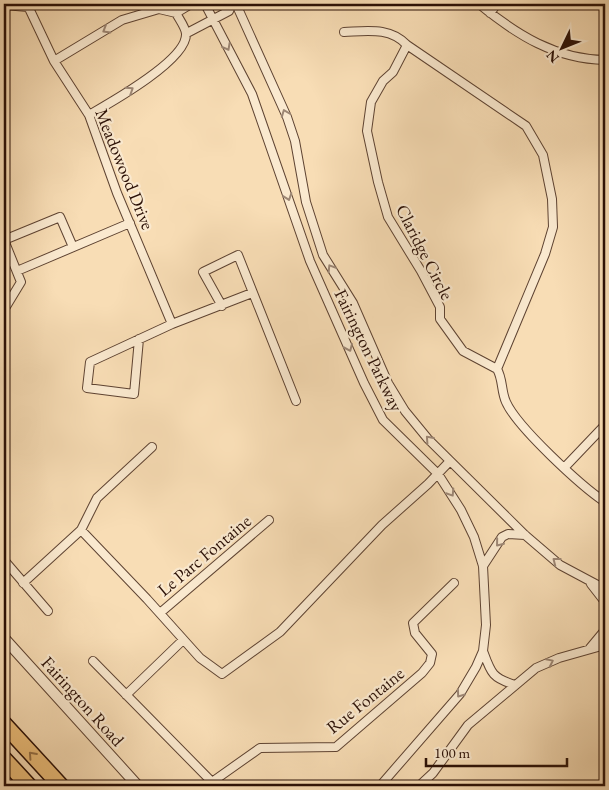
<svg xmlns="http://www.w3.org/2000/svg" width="609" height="790" font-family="'EB Garamond',serif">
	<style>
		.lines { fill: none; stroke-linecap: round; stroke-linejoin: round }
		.minor-casing { stroke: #5e4332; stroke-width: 10 }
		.tertiary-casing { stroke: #5e4332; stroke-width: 12 }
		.motorway-casing { stroke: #2b1006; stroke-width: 18 }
		.minor { stroke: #fae9cf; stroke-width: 8 }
		.tertiary { stroke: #fae9cf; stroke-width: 10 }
		.motorway { stroke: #ecbe7a; stroke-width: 15 }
		.oneway { stroke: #9d8775 }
		.oneway2 { stroke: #957046 }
		.labels { text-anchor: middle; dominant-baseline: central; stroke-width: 4.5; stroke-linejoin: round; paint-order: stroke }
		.street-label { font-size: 18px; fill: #2b1006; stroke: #fae9cf }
	</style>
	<rect width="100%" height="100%" fill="#f8ddb5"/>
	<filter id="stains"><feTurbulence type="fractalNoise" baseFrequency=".004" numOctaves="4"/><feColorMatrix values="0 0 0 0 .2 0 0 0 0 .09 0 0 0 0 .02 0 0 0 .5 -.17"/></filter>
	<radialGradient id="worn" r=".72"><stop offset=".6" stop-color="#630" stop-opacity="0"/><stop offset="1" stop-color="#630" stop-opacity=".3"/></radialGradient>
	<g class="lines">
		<defs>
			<path id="minor" d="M27 4 54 61 89 115 117 193 172 324
				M205 4 252 94 310 261 364 383 383 420 438 474 461 510 474 537 483 566 486 625 483 651 476 667 460 694 380 786
				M236 4 287 117 295 141 306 202 323 255 353 303 388 383 405 411 428 439 525 535 560 565 605 589
				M479 4C517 35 555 59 605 60
				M4 5 28 7 34 4
				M176 13 191 4
				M490 13 497 4
				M344 32C368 31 390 27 407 45L526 126 543 155 552 199 553 227 545 254 497 369C503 379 501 391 506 402 517 427 581 486 605 502
				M187 33 229 11 232 4
				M407 45 393 72 383 81 371 102 367 131 378 182 388 217 421 271 440 307V319L463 351 497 369
				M54 61 122 20 159 9 176 13C179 19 186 28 186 34 187 60 110 103 89 115
				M17 271 130 223
				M222 306 203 272 238 255 296 401
				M4 310 21 282 4 240 60 217 73 247
				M139 339 134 394 87 388 90 362 172 324 252 293
				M564 468 605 425
				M81 530 147 599 200 658 222 674 280 632 382 525 428 484 450 461
				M4 560 48 611
				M483 566 502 537 508 534 525 535
				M23 583 81 530 97 498 152 447
				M591 584 605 602
				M160 613 269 520
				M590 648 605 630
				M483 651C491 673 492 678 515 685
				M93 661 212 782 260 748 336 747 422 673 430 663 432 654 415 633 413 623 454 583
				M126 695 183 640
				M419 786 433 773 468 725 536 668 559 658 605 645"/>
			<path id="tertiary" d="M4 638 138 786"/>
			<path id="motorway" d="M4 724 61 786
				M4 759 29 786"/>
		</defs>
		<use href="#minor" class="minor-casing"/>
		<use href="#tertiary" class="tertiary-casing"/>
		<use href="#motorway" class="motorway-casing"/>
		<use href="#minor" class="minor"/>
		<use href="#tertiary" class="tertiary"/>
		<use href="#motorway" class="motorway"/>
	</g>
	<defs><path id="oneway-chevron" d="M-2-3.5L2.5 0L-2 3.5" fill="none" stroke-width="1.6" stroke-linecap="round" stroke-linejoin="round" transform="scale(1.25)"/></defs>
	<g class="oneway">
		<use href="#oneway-chevron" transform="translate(106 30) rotate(149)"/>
		<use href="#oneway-chevron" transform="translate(227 47) rotate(62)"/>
		<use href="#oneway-chevron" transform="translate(130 90) rotate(-33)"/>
		<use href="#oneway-chevron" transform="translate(285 113) rotate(-111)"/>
		<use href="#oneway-chevron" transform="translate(288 197) rotate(71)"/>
		<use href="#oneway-chevron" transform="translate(331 268) rotate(-122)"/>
		<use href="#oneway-chevron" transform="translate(349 348) rotate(66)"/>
		<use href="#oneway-chevron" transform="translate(429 439) rotate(-132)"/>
		<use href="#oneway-chevron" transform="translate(451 493) rotate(57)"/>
		<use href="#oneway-chevron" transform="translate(499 543) rotate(129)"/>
		<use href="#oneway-chevron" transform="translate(556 561) rotate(-142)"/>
		<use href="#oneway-chevron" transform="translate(550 662) rotate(-26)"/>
		<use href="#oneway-chevron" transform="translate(460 694) rotate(126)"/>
	</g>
	<use class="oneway2" href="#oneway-chevron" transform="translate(32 755) rotate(-132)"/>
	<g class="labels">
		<g class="street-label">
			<text transform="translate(125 169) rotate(68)">Meadowood Drive</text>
			<text transform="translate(425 252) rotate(63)">Claridge Circle</text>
			<text transform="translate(369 350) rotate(64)">Fairington Parkway</text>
			<text transform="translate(204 555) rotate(-40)">Le Parc Fontaine</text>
			<text transform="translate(365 700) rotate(-39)">Rue Fontaine</text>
			<text transform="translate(83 701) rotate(48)">Fairington Road</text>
		</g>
	</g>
	<rect width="609" height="790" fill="none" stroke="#f8ddb5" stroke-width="20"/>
	<rect x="5" y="5" width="599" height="780" fill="none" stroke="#2b1006" stroke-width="2.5"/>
	<rect x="10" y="10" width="589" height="770" fill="none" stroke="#2b1006"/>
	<g transform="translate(562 48) rotate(227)" stroke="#fae9cf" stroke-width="4" paint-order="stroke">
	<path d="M0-4L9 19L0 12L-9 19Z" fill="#2b1006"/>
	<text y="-8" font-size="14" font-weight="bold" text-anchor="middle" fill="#2b1006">N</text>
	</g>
	<path d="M426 758v8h141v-8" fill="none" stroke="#2b1006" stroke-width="2.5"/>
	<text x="434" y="758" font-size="15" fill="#2b1006" stroke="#fae9cf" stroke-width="4" paint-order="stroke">100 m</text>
	<rect width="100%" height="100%" filter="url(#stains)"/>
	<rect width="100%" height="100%" fill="url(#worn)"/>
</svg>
